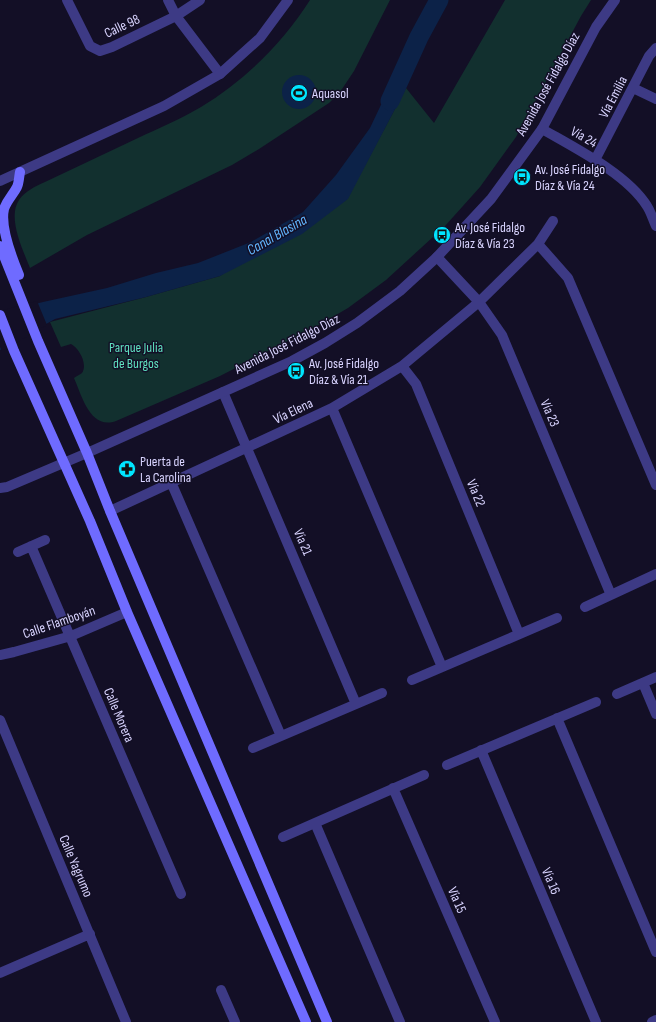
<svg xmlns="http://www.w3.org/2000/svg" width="656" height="1022" font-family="'Sofia Sans Condensed',sans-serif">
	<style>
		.green { fill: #12302f }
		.water { fill: #0c2248 }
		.pier { fill: #130f26 }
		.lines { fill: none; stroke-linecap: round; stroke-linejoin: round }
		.river { stroke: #0c2248; stroke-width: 19 }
		.minor { stroke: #3d3a85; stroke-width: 10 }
		.tertiary { stroke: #3d3a85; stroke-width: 10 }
		.secondary { stroke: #6f6bff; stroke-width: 10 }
		.labels { text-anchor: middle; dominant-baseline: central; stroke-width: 3; stroke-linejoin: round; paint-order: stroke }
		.street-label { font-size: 14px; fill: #d9d4ff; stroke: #130f26 }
		.poi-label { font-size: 14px; fill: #d9d4ff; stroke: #130f26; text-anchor: start }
		.park-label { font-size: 14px; fill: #5fe0c0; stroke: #130f26 }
		.water-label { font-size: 15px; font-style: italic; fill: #62b6ff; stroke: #130f26 }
	</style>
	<rect width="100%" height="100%" fill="#130f26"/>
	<path class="green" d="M310 0H390L354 71 340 92 329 103 259 149 232 165 87 235 30 268C23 250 7 218 19 200 25 191 36 186 45 182 76 167 107 153 138 138 159 128 181 119 201 107 245 80 282 44 310 0Z
		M505 0H591L581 16 516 137 480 187 445 226 386 280 348 308 317 326 220 376 116 421C90 430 82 396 74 378 76 376 80 375 82 373 88 364 79 348 71 344L61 347 50 322 146 297 220 276 363 169 406 88 434 123Z"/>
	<path class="water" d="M397 71 406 88 348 199 302 234 220 276 146 297 55 319 0 350V313L43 302 107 288 156 273 198 263 251 242 303 212 336 175 370 128Z
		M282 92a17 17 0 1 1 34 0a17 17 0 1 1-34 0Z"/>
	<path class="pier" d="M37 301 47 325 2 351 0 347V311Z"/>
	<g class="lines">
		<path class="river" d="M390 101 419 37 439 0"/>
		<path class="minor" d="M67 0 90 46 100 51 112 47 176 16 200 0
			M168 0 176 16 220 74
			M633 88 656 99
			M542 129C575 148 627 174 647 206 651 212 653 220 656 226
			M595 160 649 56 656 48
			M538 244 568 278 656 485
			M437 257 479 302 502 335 611 595
			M402 366 416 384 519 634
			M223 392 356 704
			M332 408 442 667
			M171 482 281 736
			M110 511 332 408 402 366 479 302 538 244 553 221
			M31 546 181 894
			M18 552 45 540
			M585 607 656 574
			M0 655 14 652 71 636 127 612
			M412 680 557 618
			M643 683 656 714
			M617 694 656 677
			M557 718 656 952
			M0 720 126 1022
			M253 748 382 693
			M481 750 596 1022
			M447 765 596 702
			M393 788 495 1022
			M315 823 400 1022
			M283 837 424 775
			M0 973 90 934
			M221 990 235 1022
			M652 1022 656 1020"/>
		<path class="tertiary" d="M0 181 164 106 220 74 260 38 288 0
			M0 488 7 487 87 453 292 361 325 343 357 323 400 291 437 257 491 199 542 129 596 27 615 0"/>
		<path class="secondary" d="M0 246 38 341 87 453 110 511 327 1022
			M19 275C12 258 0 226 4 209 7 200 13 195 17 187 19 183 19 177 20 172
			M0 315 14 351 90 521 127 612 306 1022"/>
	</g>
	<defs>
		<symbol id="stadium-disc" viewBox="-11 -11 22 22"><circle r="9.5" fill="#00e5ff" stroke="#130f26"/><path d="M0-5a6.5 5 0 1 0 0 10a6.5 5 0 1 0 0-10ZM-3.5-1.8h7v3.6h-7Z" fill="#111"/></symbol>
		<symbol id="bus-disc" viewBox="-11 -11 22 22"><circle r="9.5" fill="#00e5ff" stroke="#130f26"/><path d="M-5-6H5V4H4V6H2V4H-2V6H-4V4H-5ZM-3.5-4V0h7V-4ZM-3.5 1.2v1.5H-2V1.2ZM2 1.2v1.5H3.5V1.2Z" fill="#111"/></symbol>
		<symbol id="pharmacy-disc" viewBox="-11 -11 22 22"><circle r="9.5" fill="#00e5ff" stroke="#130f26"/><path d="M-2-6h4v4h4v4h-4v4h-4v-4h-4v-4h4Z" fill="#111"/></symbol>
	</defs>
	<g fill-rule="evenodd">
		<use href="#stadium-disc" x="289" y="83" width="20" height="20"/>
		<use href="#bus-disc" x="512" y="167" width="20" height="20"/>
		<use href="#bus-disc" x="432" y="225" width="20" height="20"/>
		<use href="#bus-disc" x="286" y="361" width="20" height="20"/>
		<use href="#pharmacy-disc" x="117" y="459" width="20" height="20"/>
	</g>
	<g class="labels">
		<g class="street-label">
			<text transform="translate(122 26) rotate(-25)">Calle 98</text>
			<text transform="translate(548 84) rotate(-61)">Avenida José Fidalgo Díaz</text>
			<text transform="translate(613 97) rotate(-62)">Vía Emilia</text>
			<text transform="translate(584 137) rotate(30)">Vía 24</text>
			<text transform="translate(287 344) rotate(-27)">Avenida José Fidalgo Díaz</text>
			<text transform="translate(293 411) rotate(-25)">Vía Elena</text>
			<text transform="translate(550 413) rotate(67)">Vía 23</text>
			<text transform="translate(476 493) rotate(68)">Vía 22</text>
			<text transform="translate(303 542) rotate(67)">Vía 21</text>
			<text transform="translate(59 622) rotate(-19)">Calle Flamboyán</text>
			<text transform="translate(119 715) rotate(67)">Calle Morera</text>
			<text transform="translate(76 866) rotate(67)">Calle Yagrumo</text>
			<text transform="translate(551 881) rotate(67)">Vía 16</text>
			<text transform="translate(457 900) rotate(66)">Vía 15</text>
		</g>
		<g class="poi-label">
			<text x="312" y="93">Aquasol</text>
			<text x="535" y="169">Av. José Fidalgo<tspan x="535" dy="16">Díaz &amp; Vía 24</tspan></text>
			<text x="455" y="227">Av. José Fidalgo<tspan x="455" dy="16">Díaz &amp; Vía 23</tspan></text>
			<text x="309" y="363">Av. José Fidalgo<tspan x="309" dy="16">Díaz &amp; Vía 21</tspan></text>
			<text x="140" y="461">Puerta de<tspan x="140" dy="16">La Carolina</tspan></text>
		</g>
		<g class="park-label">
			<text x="136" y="347">Parque Julia<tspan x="136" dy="16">de Burgos</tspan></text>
		</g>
		<g class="water-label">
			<text transform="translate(277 235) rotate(-30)">Canal Blasina</text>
		</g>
	</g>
</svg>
